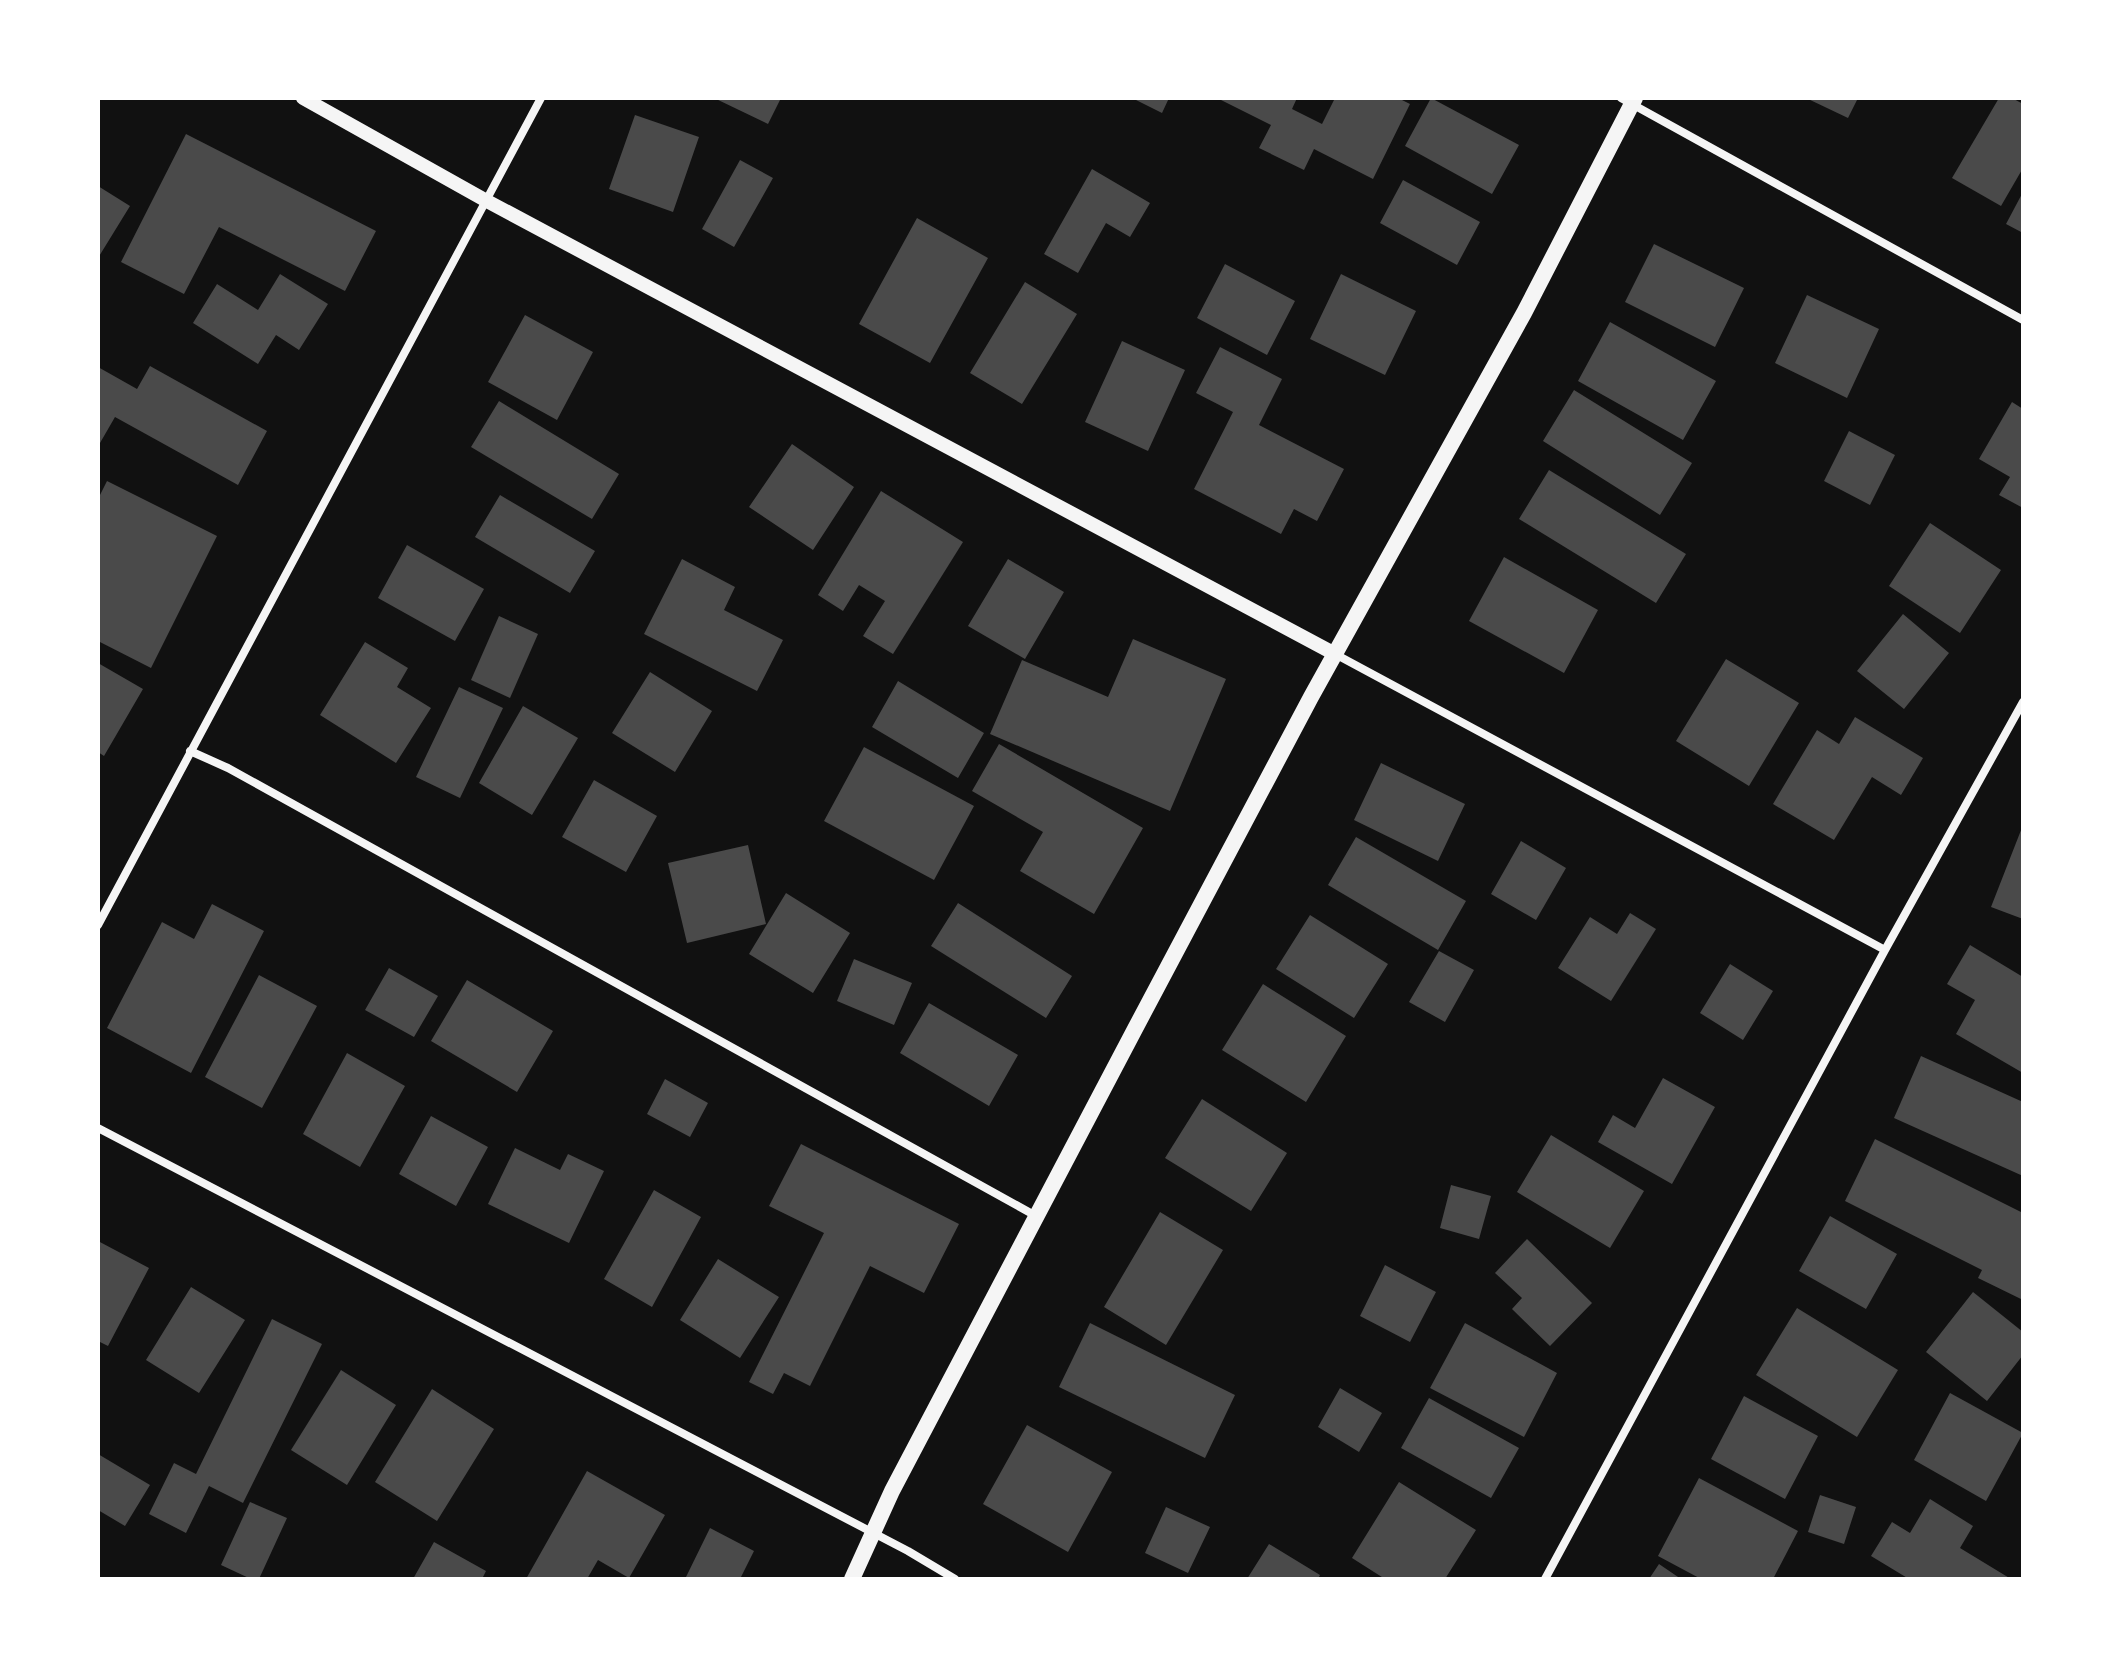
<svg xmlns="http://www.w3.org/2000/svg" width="2121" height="1677" font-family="'Asap Condensed',sans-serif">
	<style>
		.building { fill: #4a4a4a }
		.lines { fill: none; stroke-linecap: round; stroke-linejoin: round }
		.minor { stroke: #f5f5f5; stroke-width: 8 }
		.tertiary { stroke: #f5f5f5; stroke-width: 14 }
		.secondary { stroke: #f5f5f5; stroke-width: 16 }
	</style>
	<rect width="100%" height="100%" fill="#111"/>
	<path class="building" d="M714 98H781L768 124Z
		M1132 98H1169L1162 113Z
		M1217 98H1297L1292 109 1322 124 1335 98H1398L1410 104 1373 179 1314 149 1304 170 1259 148 1271 125Z
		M1431 98 1519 145 1492 194 1405 146Z
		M1806 98H1858L1848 118Z
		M1999 98H2012L2023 104V168L2001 206 1952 178Z
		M635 115 699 137 673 212 609 189Z
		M186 134 376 231 345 291 219 227 184 294 121 262Z
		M740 160 773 178 734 247 702 229Z
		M1092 169 1150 203 1130 237 1106 223 1078 273 1044 254Z
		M1403 180 1480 222 1457 265 1380 223Z
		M98 186 130 206 98 258Z
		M2023 192V233L2006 224Z
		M917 218 988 258 930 363 859 324Z
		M1654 244 1744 288 1715 347 1625 302Z
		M1225 264 1295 301 1267 355 1197 318Z
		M280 274 328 304 299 350 276 335 258 364 193 323 217 284 258 310Z
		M1341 274 1416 311 1385 375 1310 339Z
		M1025 282 1077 314 1022 404 970 373Z
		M1807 295 1879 329 1847 398 1775 363Z
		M525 315 593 352 557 420 488 382Z
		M1610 322 1716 381 1683 440 1578 381Z
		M1122 341 1185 370 1148 451 1085 422Z
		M1220 347 1282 379 1259 425 1344 469 1317 521 1294 509 1281 534 1194 489 1233 412 1196 393Z
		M150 366 267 431 238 485 115 417 100 443 98 442V367L137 389Z
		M1574 390 1692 463 1660 515 1543 441Z
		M499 401 619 474 592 519 471 447Z
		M2012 402 2023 409V508L1999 495 2010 477 1979 459Z
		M1849 431 1895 455 1870 505 1824 481Z
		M792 444 854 487 813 550 749 507Z
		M1549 470 1686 554 1656 603 1519 519Z
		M107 481 217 536 151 668 98 641V499Z
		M881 491 963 542 893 654 863 636 885 601 859 585 843 611 818 595Z
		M500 495 595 551 570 593 475 537Z
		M1930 523 2001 570 1960 633 1889 586Z
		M407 545 484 589 455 641 378 598Z
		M1504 557 1598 610 1564 673 1469 621Z
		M682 559 735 587 724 610 783 640 757 691 644 634Z
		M1008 559 1064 592 1025 659 968 626Z
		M1903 614 1949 653 1904 709 1857 671Z
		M499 616 538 634 510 698 471 680Z
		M1133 639 1226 679 1170 811 990 734 1022 660 1108 697Z
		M365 642 408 668 397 687 431 708 396 763 320 715Z
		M1726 659 1799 703 1749 786 1676 741Z
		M98 663 143 689 104 756 98 752Z
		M650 672 712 711 675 772 612 733Z
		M898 681 984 733 958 778 872 727Z
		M459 687 503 708 460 798 416 777Z
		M523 706 578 738 532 815 479 783Z
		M1855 717 1923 758 1901 795 1872 777 1834 840 1773 804 1817 730 1839 744Z
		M999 744 1143 828 1094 914 1020 871 1043 832 972 791Z
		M864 747 974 806 934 880 824 821Z
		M1381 763 1465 804 1438 861 1354 820Z
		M594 780 657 816 626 872 562 837Z
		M2023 825V919L1991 907Z
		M1356 837 1466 901 1438 950 1328 885Z
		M1521 841 1566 868 1536 920 1491 894Z
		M748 845 766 924 687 943 668 863Z
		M786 893 850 933 813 993 749 954Z
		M958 903 1072 976 1046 1018 931 946Z
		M212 904 264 931 191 1073 107 1028 162 922 194 939Z
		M1630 913 1656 929 1611 1001 1558 968 1590 917 1617 934Z
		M1310 915 1388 964 1354 1018 1276 969Z
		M1970 945 2023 977V1073L1956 1034 1975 1000 1947 984Z
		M1439 951 1474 970 1445 1022 1409 1002Z
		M854 959 912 983 894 1025 837 1001Z
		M1730 964 1773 991 1743 1040 1700 1013Z
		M389 968 438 996 414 1037 365 1010Z
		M259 975 317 1006 262 1108 205 1077Z
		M467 980 553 1031 517 1092 431 1041Z
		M1263 984 1346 1036 1306 1102 1222 1050Z
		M929 1003 1018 1055 989 1106 900 1053Z
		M347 1053 405 1086 360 1167 303 1134Z
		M1921 1056 2023 1102V1176L1894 1118Z
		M1663 1078 1715 1107 1672 1184 1598 1142 1613 1115 1635 1128Z
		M665 1079 708 1103 690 1137 647 1114Z
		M1202 1099 1287 1153 1251 1211 1165 1158Z
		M431 1116 488 1147 456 1206 399 1174Z
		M1551 1135 1644 1191 1610 1248 1517 1192Z
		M1875 1139 2023 1213V1300L1978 1278 1982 1270 1845 1201Z
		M801 1144 959 1224 924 1293 870 1266 810 1386 784 1373 773 1394 749 1382 824 1233 769 1206Z
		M515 1148 560 1170 568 1154 604 1171 569 1243 488 1204Z
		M1451 1185 1491 1196 1479 1239 1440 1228Z
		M654 1190 701 1217 652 1307 604 1279Z
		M1160 1212 1223 1250 1166 1345 1104 1307Z
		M1830 1216 1897 1254 1866 1309 1799 1271Z
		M1527 1239 1592 1303 1550 1346 1512 1309 1522 1298 1495 1273Z
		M98 1241 149 1268 108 1346 98 1341Z
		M718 1259 779 1297 740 1358 680 1320Z
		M1385 1265 1436 1292 1410 1342 1360 1316Z
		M191 1287 245 1320 199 1393 146 1360Z
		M1973 1292 2023 1332V1355L1987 1401 1926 1352Z
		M1797 1308 1898 1370 1857 1437 1756 1375Z
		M272 1319 322 1344 243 1503 209 1486 186 1533 149 1514 174 1463 196 1474Z
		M1090 1323 1235 1395 1205 1458 1059 1387Z
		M1465 1323 1557 1373 1524 1437 1430 1388Z
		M341 1370 396 1405 347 1485 291 1450Z
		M1340 1388 1382 1413 1359 1452 1318 1427Z
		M432 1389 494 1429 437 1521 375 1482Z
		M1950 1393 2023 1433 1986 1501 1914 1460Z
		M1744 1396 1818 1436 1785 1499 1711 1459Z
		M1429 1398 1519 1448 1491 1498 1401 1448Z
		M1027 1425 1112 1472 1068 1552 983 1504Z
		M98 1454 150 1485 125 1526 98 1510Z
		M587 1471 665 1515 629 1578 598 1560 587 1579H526Z
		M1699 1478 1798 1531 1773 1579H1701L1658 1556Z
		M1399 1482 1476 1530 1445 1579H1385L1352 1558Z
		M1820 1495 1856 1507 1844 1544 1808 1532Z
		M1930 1499 1973 1526 1960 1548 2011 1579H1909L1871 1556 1892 1522 1910 1533Z
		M250 1502 287 1518 259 1579H251L221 1565Z
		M1166 1507 1210 1527 1188 1573 1145 1553Z
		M710 1528 754 1551 740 1579H690L686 1577Z
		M434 1542 486 1571 482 1579H413Z
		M1269 1544 1320 1575 1318 1579H1247Z
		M1659 1564 1681 1579H1649Z"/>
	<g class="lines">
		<path class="minor" d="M1621 98 2023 320
			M1335 654 1885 950
			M190 751 228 768 1036 1216
			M98 925 541 98
			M98 1128 908 1551 955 1579
			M1545 1579 1885 950 2023 702"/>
		<path class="tertiary" d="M303 98 485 200 1335 654"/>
		<path class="secondary" d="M852 1579 892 1491 1136 1027 1311 697 1524 313 1635 98"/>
	</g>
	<rect width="2121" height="1677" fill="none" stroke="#ffffff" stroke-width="200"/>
</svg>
